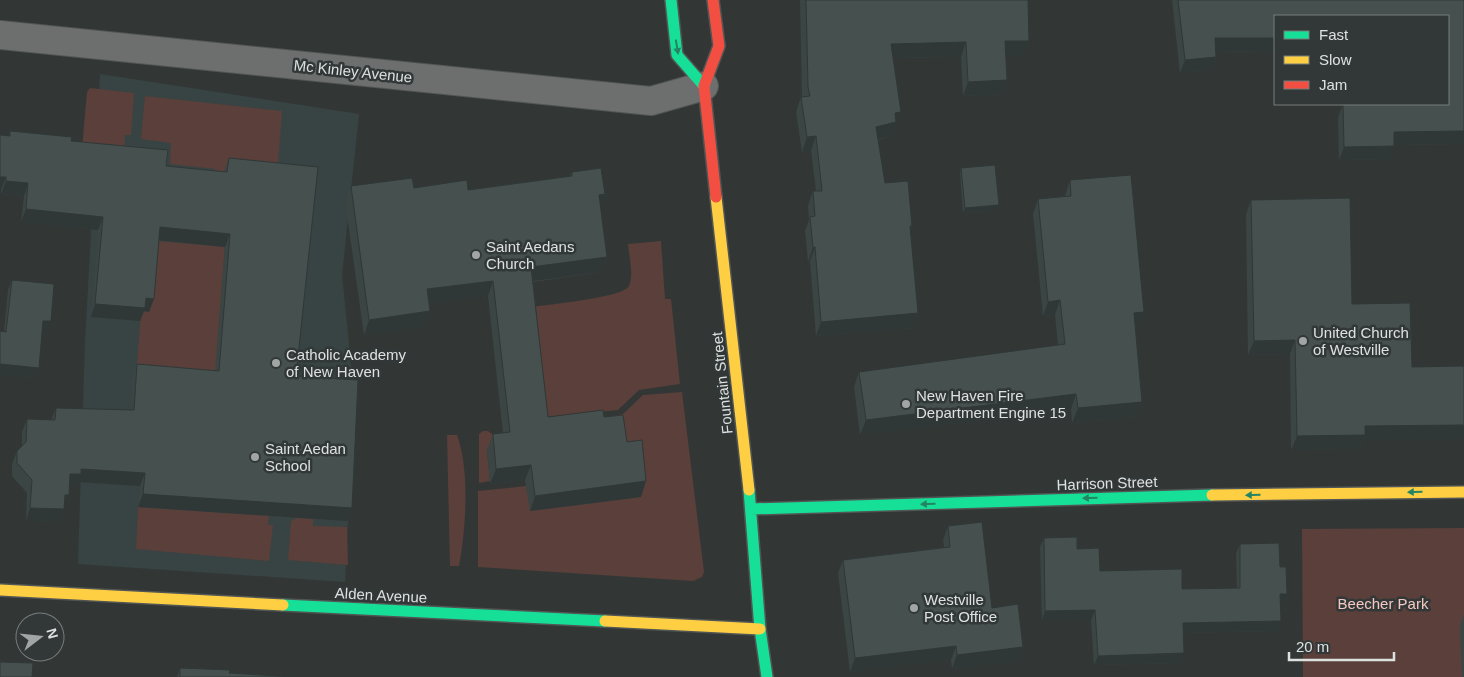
<svg xmlns="http://www.w3.org/2000/svg" width="1464" height="677" font-family="Arial,sans-serif">
	<style>
		.built { fill: #384443 }
		.green { fill: #5a3f3a }
		.lines { fill: none; stroke-linecap: round; stroke-linejoin: round }
		.street-casing { stroke: #515554; stroke-width: 30 }
		.fast-casing { stroke: #515554; stroke-width: 14 }
		.slow-casing { stroke: #515554; stroke-width: 14 }
		.jam-casing { stroke: #515554; stroke-width: 14 }
		.street { stroke: #6d6f6f; stroke-width: 28 }
		.fast { stroke: #16e098; stroke-width: 11 }
		.slow { stroke: #ffcf43; stroke-width: 11 }
		.jam { stroke: #f24e42; stroke-width: 11 }
		.wall { fill: #3b4544 }
		.shaded-wall { fill: #303837 }
		.building { fill: #45504f; stroke: #303837 }
		.oneway { fill: #258463 }
		.poi-dot { fill: #a1a6a4; stroke: #313837; stroke-width: 2 }
		.labels { text-anchor: middle; dominant-baseline: central; stroke-width: 5; stroke-linejoin: round; paint-order: stroke }
		.street-label { font-size: 15px; fill: #dde1e0; stroke: #313837 }
		.poi-label { font-size: 15px; fill: #dde1e0; stroke: #313837; text-anchor: start }
		.park-label { font-size: 15px; fill: #f5c8c1; stroke: #313837 }
	</style>
	<rect width="100%" height="100%" fill="#323736"/>
	<path class="built" d="M100 74 359 114 342 275 354 393 345 582 78 564 85 342Z"/>
	<path class="green" d="M90 88 134 93 131 135H125L124 157 78 192 87 92Z
		M145 96 282 111 277 177 226 232 218 336 276 389 136 377 141 311 149 312 155 241 198 244 212 192 215 169 170 164 171 143 141 139Z
		M661 241 665 299H671L680 384 639 390 618 410 502 421 501 416 540 412 514 309C532 306 622 299 629 286 634 274 629 256 628 244Z
		M682 392 704 572 702 577 693 581 478 567V491L526 486 597 419 623 414 643 395Z
		M483 431H488L496 437 487 450 490 481 479 483V434Z
		M447 435H457C470 470 466 529 459 566H450Z
		M138 507 269 516 268 525H273L269 561 136 549Z
		M297 518 313 519V526L347 527 348 565 288 560 291 521Z
		M1464 528V677H1303L1302 529Z"/>
	<g class="lines">
		<defs>
			<path id="street" d="M0 35 651 101 704 86"/>
			<path id="fast" d="M671 0 677 55 704 86
				M749 490 760 629 767 677
				M751 509 1212 495
				M283 605 605 621"/>
			<path id="slow" d="M716 197 749 490
				M1212 495 1464 492
				M0 590 283 605
				M605 621 760 629"/>
			<path id="jam" d="M713 0 719 46 704 86 716 197"/>
		</defs>
		<use href="#street" class="street-casing"/>
		<use href="#fast" class="fast-casing"/>
		<use href="#slow" class="slow-casing"/>
		<use href="#jam" class="jam-casing"/>
		<use href="#street" class="street"/>
		<use href="#fast" class="fast"/>
		<use href="#slow" class="slow"/>
		<use href="#jam" class="jam"/>
	</g>
	<path class="wall" d="M800 0H1028L1029 41 1024 55H1006L1007 80 1002 94 963 96 961 57 893 58 896 126H895L891 136 878 140 885 183 910 232 913 328 816 336 810 261 808 262 805 231 809 220 808 206 813 191H816L811 150 802 152 796 112 801 97H802Z
		M1172 0H1464V144L1394 145 1389 159 1339 160 1338 118 1343 104H1448V16H1275V51L1216 52V57L1212 70 1180 73Z
		M10 131 71 141 166 166 224 172 229 158 296 376 347 521 138 507 140 486 78 482 76 487H69L64 508 59 522 26 521 27 493 12 476V464L17 451 22 447V432L27 419 51 420 56 408 130 410 132 377 137 364 215 371 225 247 159 241 149 312 144 311 140 321 91 317 98 230 21 222 24 196 1 194V190H0V135L9 136Z
		M961 168 997 210 963 213 960 173Z
		M572 172 605 194 600 208 607 257 601 272 533 282 548 417H604L627 442 641 497 530 511 525 480 490 484 487 450 493 434 503 433 488 296 429 304 425 327 364 335 345 201 351 186 468 190 570 176Z
		M1070 180 1139 326 1135 327 1142 402 1137 417 1072 423 1071 409 860 435 854 387 859 372 1058 345 1055 315 1043 316 1033 214 1038 199 1065 196Z
		M1251 200 1352 304 1363 440 1360 449 1291 450 1290 354 1248 355 1246 214Z
		M12 280 47 331H42L35 378 0 375V331H4L8 290Z
		M948 526 1018 661 952 669 951 660 850 672 838 573 843 560 944 547 943 540Z
		M1044 538 1077 549 1100 571 1182 589 1237 588 1236 554 1240 544 1280 567 1283 603H1280L1281 621 1277 631 1183 633 1180 663 1094 665 1091 620H1042L1040 547Z
		M1464 614V677H1462L1460 626Z
		M180 668 229 673 292 677H177Z"/>
	<path class="shaded-wall" d="M1215 38H1275V51L1210 52Z
		M1005 41H1029L1024 55 1000 56Z
		M966 42 961 57 886 58 891 44Z
		M1216 57 1212 70 1180 73 1185 60Z
		M1007 80 1002 94 963 96 968 82Z
		M901 112 896 126H895L891 136 871 141 876 127 895 113Z
		M1464 131V144L1389 145 1394 132Z
		M816 136 811 150 802 152 807 137Z
		M1394 146 1389 159 1339 160 1344 147Z
		M0 177H6L1 190H0Z
		M6 181 28 183 24 196 1 194Z
		M605 194 600 210 599 195Z
		M999 205 997 210 963 213 965 208Z
		M26 209 103 217 98 230 21 222Z
		M160 227 230 234 225 247 155 240Z
		M813 247H815L810 261 808 262Z
		M607 257 601 272 526 282 531 267Z
		M493 281 488 296 422 305 427 289Z
		M146 298 154 299 149 312 144 311 140 321 91 317 95 304Z
		M1060 300 1055 315 1043 316 1048 302Z
		M430 311 425 327 364 335 369 320Z
		M1144 312 1139 326 1128 328 1134 313Z
		M918 313 913 328 816 336 821 322Z
		M43 321H51L47 331H40Z
		M1295 340 1290 354 1248 355 1254 341Z
		M0 364 39 368 35 378 0 375Z
		M1076 394 1071 409 860 435 866 420Z
		M1142 402 1137 417 1072 423 1078 408Z
		M1464 425V439L1363 440 1360 449 1291 450 1297 436 1365 426Z
		M531 465 525 480 490 484 496 469Z
		M81 469 145 473 140 486 78 482 76 487H65L70 474Z
		M646 481 641 497 530 511 535 496Z
		M143 494 352 508 347 521 138 507Z
		M65 495H69L64 508Z
		M30 508 64 509 59 522 26 521Z
		M1280 594H1287L1283 603H1276Z
		M1095 610 1091 620H1042L1045 611Z
		M1281 621 1277 631 1180 633 1183 623Z
		M956 646 951 660 850 672 855 658Z
		M1023 647 1018 661 952 669 957 655Z
		M1184 653 1180 663 1094 665 1098 656Z"/>
	<path class="building" d="M806 0H1028L1029 41H1005L1007 80 968 82 966 42 891 44 901 112 895 113 896 122 876 127 885 183 908 181 912 226H910L918 313 821 322 815 247H813L810 217 815 216 813 191H822L816 136 807 137 801 97 810 96 808 87Z
		M1178 0H1464V131L1394 132V146L1344 147 1343 104H1448V16H1275V38H1215L1216 57 1185 60Z
		M10 131 72 137 71 141 168 150 166 166 227 172 229 158 318 167 296 376 358 380 352 508 143 494 145 473 81 469V474H70L69 495H65L64 509 30 508 32 480 17 463V451L26 442 27 419 55 420 56 408 134 410 137 364 219 371 230 234 160 227 154 299 146 298 145 308 95 304 103 217 26 209 28 183 6 181V177H0V135L10 136Z
		M995 165 999 205 965 208 961 168Z
		M601 168 605 194 599 195 607 257 531 267 548 417 603 410 604 417 623 415 627 442 642 440 646 481 535 496 531 465 496 469 493 434 510 432 493 281 427 289 430 311 369 320 351 186 412 178 414 188 467 180 468 190 572 176V172Z
		M1131 175 1144 312 1134 313 1142 402 1078 408 1076 394 866 420 859 372 1065 344 1060 300 1048 302 1038 199 1071 196 1070 180Z
		M1350 198 1352 304 1410 303 1412 367 1464 366V425L1365 426V435L1297 436 1295 340 1254 341 1251 200Z
		M12 280 54 284 51 321H43L39 368 0 364V331L6 332Z
		M982 522 992 608 1018 604 1023 647 957 655 956 646 855 658 843 560 950 547 948 526Z
		M1077 537V549L1099 548 1100 571 1182 569V589L1240 588V544L1279 543 1280 567H1286L1287 594H1280L1281 621 1183 623 1184 653 1098 656 1095 610 1045 611 1044 538Z
		M0 662 33 663 32 677H0Z
		M180 668 230 670 229 673 292 677H180Z"/>
	<defs><path id="oneway-solid" d="M-6-.8H1V-3.2L6.5 0L1 3.2V.8H-6Z" transform="scale(1.25)"/></defs>
	<g class="oneway">
		<use href="#oneway-solid" transform="translate(677 47) rotate(81)"/>
		<use href="#oneway-solid" transform="translate(1415 492) rotate(179)"/>
		<use href="#oneway-solid" transform="translate(1253 495) rotate(179)"/>
		<use href="#oneway-solid" transform="translate(1090 498) rotate(178)"/>
		<use href="#oneway-solid" transform="translate(928 504) rotate(178)"/>
	</g>
	<g class="poi-dot">
		<circle cx="476" cy="255" r="5"/>
		<circle cx="1303" cy="341" r="5"/>
		<circle cx="276" cy="363" r="5"/>
		<circle cx="906" cy="404" r="5"/>
		<circle cx="255" cy="457" r="5"/>
		<circle cx="914" cy="608" r="5"/>
	</g>
	<g class="labels">
		<g class="street-label">
			<text transform="translate(353 71) rotate(6)">Mc Kinley Avenue</text>
			<text transform="translate(722 383) rotate(-96)">Fountain Street</text>
			<text transform="translate(1107 483) rotate(-2)">Harrison Street</text>
			<text transform="translate(381 595) rotate(3)">Alden Avenue</text>
		</g>
		<g class="poi-label">
			<text x="486" y="246">Saint Aedans<tspan x="486" dy="17">Church</tspan></text>
			<text x="1313" y="332">United Church<tspan x="1313" dy="17">of Westville</tspan></text>
			<text x="286" y="354">Catholic Academy<tspan x="286" dy="17">of New Haven</tspan></text>
			<text x="916" y="395">New Haven Fire<tspan x="916" dy="17">Department Engine 15</tspan></text>
			<text x="265" y="448">Saint Aedan<tspan x="265" dy="17">School</tspan></text>
			<text x="924" y="599">Westville<tspan x="924" dy="17">Post Office</tspan></text>
		</g>
		<g class="park-label">
			<text x="1383" y="603">Beecher Park</text>
		</g>
	</g>
	<rect x="1274" y="15" width="175" height="90" fill="#313837" stroke="#767c7b"/>
	<rect x="1284" y="31" width="25" height="8" fill="#16e098" stroke="#767c7b"/>
	<text x="1319" y="40" font-size="15" fill="#dde1e0">Fast</text>
	<rect x="1284" y="56" width="25" height="8" fill="#ffcf43" stroke="#767c7b"/>
	<text x="1319" y="65" font-size="15" fill="#dde1e0">Slow</text>
	<rect x="1284" y="81" width="25" height="8" fill="#f24e42" stroke="#767c7b"/>
	<text x="1319" y="90" font-size="15" fill="#dde1e0">Jam</text>
	<g transform="translate(40 637) rotate(74)"><circle r="24" fill="#313837" stroke="#767c7b"/>
	<path d="M0-4L9 19L0 12L-9 19Z" fill="#a1a6a4"/>
	<text y="-8" font-size="14" font-weight="bold" text-anchor="middle" fill="#dde1e0">N</text>
	</g>
	<path d="M1289 652v8h105v-8" fill="none" stroke="#dde1e0" stroke-width="2.5"/>
	<text x="1296" y="652" font-size="15" fill="#dde1e0" stroke="#313837" stroke-width="4" paint-order="stroke">20 m</text>
</svg>
